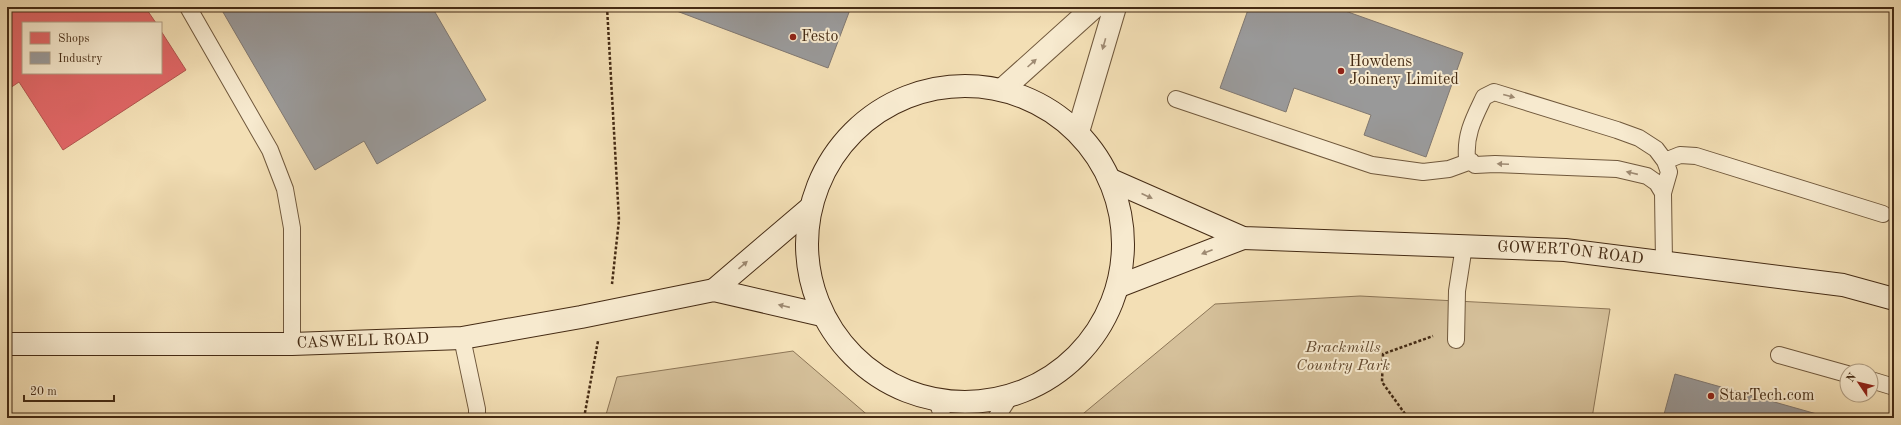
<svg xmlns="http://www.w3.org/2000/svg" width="1901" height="425" font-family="'Old Standard TT',serif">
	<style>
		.green { fill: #d5c09a; stroke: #8d7657 }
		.shops { fill: #e06666; stroke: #b2544d }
		.industry { fill: #999; stroke: #807871 }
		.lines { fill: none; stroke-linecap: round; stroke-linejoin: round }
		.lane-casing { stroke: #70583c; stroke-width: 18 }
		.street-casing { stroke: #70583c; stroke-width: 24 }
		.secondary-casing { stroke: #452b14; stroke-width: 24 }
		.path { stroke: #452b14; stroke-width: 2.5; stroke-dasharray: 3 2; stroke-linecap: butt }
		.lane { stroke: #f7eacf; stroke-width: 16 }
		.street { stroke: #f7eacf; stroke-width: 22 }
		.secondary { stroke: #f7eacf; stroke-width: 22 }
		.oneway { fill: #9e8a72 }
		.poi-dot { fill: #8f2418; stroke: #f7eacf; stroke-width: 1.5 }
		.labels { text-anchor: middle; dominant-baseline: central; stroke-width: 4; stroke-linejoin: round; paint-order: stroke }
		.poi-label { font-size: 16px; fill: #452b14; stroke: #f7eacf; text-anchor: start }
		.street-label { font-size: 16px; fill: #452b14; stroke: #f7eacf }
		.park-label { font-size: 16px; font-style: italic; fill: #62492f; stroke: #f7eacf }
	</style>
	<rect width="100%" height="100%" fill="#f3dfb5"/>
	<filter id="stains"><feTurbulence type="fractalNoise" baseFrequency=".005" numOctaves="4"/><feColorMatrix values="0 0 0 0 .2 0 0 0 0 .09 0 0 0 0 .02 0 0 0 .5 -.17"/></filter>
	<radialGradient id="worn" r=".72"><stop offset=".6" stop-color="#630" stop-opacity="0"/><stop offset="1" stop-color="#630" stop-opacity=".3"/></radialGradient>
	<path class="green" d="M1360 296 1610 309 1592 418H1078L1215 304Z
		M793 351 871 418H605L617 377Z"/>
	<path class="shops" d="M7 7H145L156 23H23V73H161V31L186 70 63 150 19 82 7 90Z"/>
	<path class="industry" d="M220 7H432L486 100 377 164 364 141 315 170Z
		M666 7H851L828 68Z
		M1249 7H1334L1463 53 1426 157 1364 135 1371 115 1294 88 1286 112 1220 88Z
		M1675 374 1831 418H1663Z"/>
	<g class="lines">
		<defs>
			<path id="lane" d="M188 7 270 150 285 189 292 228V344
				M1176 99 1372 165 1423 172 1449 169 1471 161
				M1665 161 1680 155 1696 156 1883 214
				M1663 193 1657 183 1647 176 1617 169 1495 164 1475 165 1467 158C1465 134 1474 118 1484 97L1494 92 1617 130 1639 138 1656 149 1665 161 1669 172 1663 193 1664 262
				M462 338 477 409V418
				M1456 340 1457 291 1464 246
				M1779 355 1847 374
				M1871 380 1894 387
				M937 401 943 418
				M996 418 1009 398"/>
			<path id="street" d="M1003 89 1094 7
				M1078 132 1115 7"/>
			<g id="secondary">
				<circle cx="965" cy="244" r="158"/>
				<path id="s1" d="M1111 180 1243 238 1565 250 1843 285 1894 299"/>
				<path d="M1119 286 1243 238"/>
				<path d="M714 290 810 208"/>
				<path id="s2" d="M7 344H292L462 338 581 317 714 290 822 315"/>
			</g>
		</defs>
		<use href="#lane" class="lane-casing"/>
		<use href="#street" class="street-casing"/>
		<use href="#secondary" class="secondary-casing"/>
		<path class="path" d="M607 7 619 220 612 284
			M584 418 598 341
			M1408 418 1382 382 1383 354 1433 336"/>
		<use href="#lane" class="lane"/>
		<use href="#street" class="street"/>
		<use href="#secondary" class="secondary"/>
	</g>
	<defs><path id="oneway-solid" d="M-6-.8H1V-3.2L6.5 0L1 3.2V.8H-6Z"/></defs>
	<g class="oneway">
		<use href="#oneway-solid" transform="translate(1104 44) rotate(106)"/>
		<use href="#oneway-solid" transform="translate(1032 63) rotate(-42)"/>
		<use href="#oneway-solid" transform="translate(1509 96) rotate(15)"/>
		<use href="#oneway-solid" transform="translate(1503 164) rotate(-178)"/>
		<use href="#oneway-solid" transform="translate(1632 173) rotate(-167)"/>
		<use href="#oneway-solid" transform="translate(1147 196) rotate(24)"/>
		<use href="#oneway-solid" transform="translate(1207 252) rotate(159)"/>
		<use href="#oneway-solid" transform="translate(743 265) rotate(-40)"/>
		<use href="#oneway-solid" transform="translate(784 306) rotate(-167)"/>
	</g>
	<g class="poi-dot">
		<circle cx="793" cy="37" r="4"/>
		<circle cx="1341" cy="71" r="4"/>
		<circle cx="1711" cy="396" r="4"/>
	</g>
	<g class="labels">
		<g class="poi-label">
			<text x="801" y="37">Festo</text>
			<text x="1349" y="62">Howdens<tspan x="1349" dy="18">Joinery Limited</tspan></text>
			<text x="1719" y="396">StarTech.com</text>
		</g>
		<g class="street-label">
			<text stroke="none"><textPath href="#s1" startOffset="472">GOWERTON ROAD</textPath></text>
			<text stroke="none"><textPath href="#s2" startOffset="356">CASWELL ROAD</textPath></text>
		</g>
		<g class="park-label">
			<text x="1343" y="348">Brackmills<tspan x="1343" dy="18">Country Park</tspan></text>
		</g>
	</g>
	<rect width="1901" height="425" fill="none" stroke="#f3dfb5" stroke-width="24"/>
	<rect x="8" y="8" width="1885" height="409" fill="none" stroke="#452b14" stroke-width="2"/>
	<rect x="12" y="12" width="1877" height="401" fill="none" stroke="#452b14"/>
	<rect x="22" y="22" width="140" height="52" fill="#f7eacf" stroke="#b09e84"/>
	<rect x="30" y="32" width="20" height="12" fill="#e06666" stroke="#b09e84"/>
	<text x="58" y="42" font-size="12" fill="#452b14">Shops</text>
	<rect x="30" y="52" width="20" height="12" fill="#999999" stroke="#b09e84"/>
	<text x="58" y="62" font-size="12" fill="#452b14">Industry</text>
	<g transform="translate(1859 383) rotate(305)"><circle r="19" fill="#f7eacf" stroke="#b09e84"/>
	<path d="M0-3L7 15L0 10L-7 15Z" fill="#8f2418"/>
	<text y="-6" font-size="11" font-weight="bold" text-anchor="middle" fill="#452b14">N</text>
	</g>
	<path d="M24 395v6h90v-6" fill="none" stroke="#452b14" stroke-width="2"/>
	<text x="30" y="395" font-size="12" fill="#452b14" stroke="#f7eacf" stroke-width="3" paint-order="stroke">20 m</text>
	<rect width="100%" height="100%" filter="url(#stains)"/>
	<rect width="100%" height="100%" fill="url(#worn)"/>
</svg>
